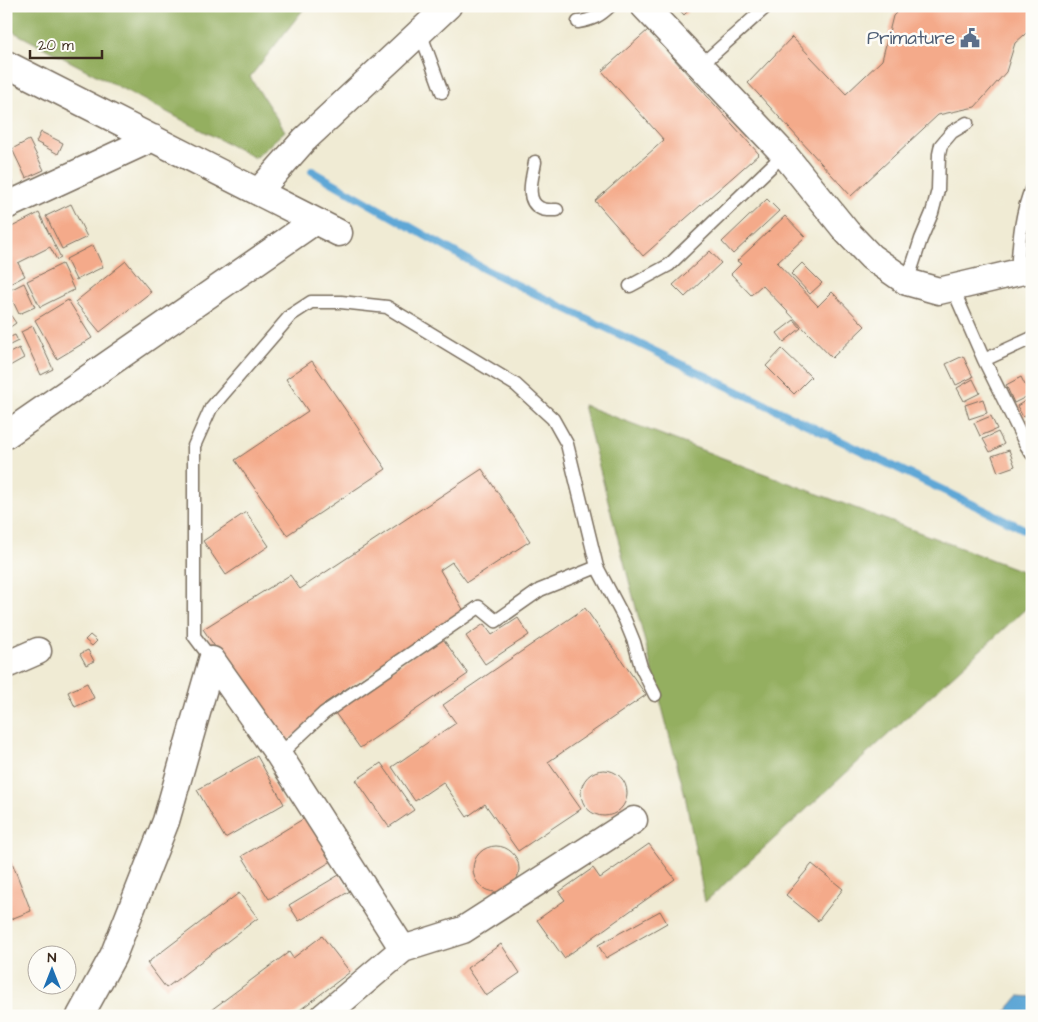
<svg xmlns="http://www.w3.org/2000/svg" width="1038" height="1022" font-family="'Architects Daughter',sans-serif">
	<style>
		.forest { fill: #94af61; stroke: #686c40 }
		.water { fill: #5fa7d6; stroke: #4d687a }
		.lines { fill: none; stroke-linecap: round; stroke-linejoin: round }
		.stream { stroke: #5fa7d6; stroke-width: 8 }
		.building { fill: #f4aa8a }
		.lane-casing { stroke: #7a6e5e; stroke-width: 15 }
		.street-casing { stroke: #7a6e5e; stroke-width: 29 }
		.lane { stroke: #fff; stroke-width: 12 }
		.street { stroke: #fff; stroke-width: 26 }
		.labels { text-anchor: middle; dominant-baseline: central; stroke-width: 5; stroke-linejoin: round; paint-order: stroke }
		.service-label { font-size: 19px; fill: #4e5e75; stroke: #fdfcf7; text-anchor: end }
	</style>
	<rect width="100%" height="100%" fill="#fdfcf7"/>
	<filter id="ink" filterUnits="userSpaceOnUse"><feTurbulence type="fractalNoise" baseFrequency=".02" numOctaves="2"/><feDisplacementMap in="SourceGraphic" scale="10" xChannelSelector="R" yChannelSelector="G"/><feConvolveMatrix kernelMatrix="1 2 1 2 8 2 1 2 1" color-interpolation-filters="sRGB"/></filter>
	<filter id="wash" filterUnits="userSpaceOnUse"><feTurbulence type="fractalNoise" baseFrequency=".0096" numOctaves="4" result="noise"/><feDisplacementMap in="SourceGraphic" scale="20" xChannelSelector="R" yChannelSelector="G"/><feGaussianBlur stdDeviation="1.12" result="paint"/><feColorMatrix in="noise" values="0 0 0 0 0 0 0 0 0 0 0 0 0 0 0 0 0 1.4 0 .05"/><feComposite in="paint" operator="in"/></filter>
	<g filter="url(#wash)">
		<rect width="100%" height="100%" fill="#f0ebd4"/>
		<path class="forest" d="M6 6H306L250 77 285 131 255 158 6 28Z
			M583 405 1032 575V603L705 902 685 795Z"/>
		<path class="water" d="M1019 996 1032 997V1016H1002Z"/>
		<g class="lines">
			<path class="stream" d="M312 171 484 269 1032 533"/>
		</g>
		<g id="blocks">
			<path class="building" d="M676 6H693L684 15Z
				M903 6H1032V28L1015 43 1006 72 975 107 938 115 851 196 748 83 792 37 846 94 882 60 893 16Z
				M648 30 759 154 643 256 595 201 664 140 602 71Z
				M41 132 63 143 58 154 36 142Z
				M29 140 44 170 26 178 12 149Z
				M6 169 14 186 6 190Z
				M767 199 779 211 733 254 722 242Z
				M71 204 87 237 62 249 46 216Z
				M39 213 61 258 57 260 50 247 18 263 25 276 6 286V230Z
				M785 216 805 237 777 263 818 306 832 292 865 326 832 358 762 285 751 295 731 274 741 264 737 261Z
				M93 245 103 267 76 280 66 259Z
				M710 251 721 263 685 297 673 285Z
				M126 261 151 292 100 332 75 302Z
				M802 263 822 283 810 294 791 274Z
				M62 264 74 290 40 307 27 281Z
				M24 283 35 307 19 314 8 291Z
				M68 300 92 338 57 359 35 320Z
				M9 313 16 323 6 330V315Z
				M794 320 801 328 784 342 777 333Z
				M33 326 53 369 41 375 21 332Z
				M15 335 18 341 6 347V339Z
				M19 348 24 358 6 368V355Z
				M782 349 811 377 794 394 766 366Z
				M963 356 973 377 956 385 946 364Z
				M312 361 386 469 287 535 235 460 308 411 286 379Z
				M1021 377 1030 395 1014 403 1006 385Z
				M973 379 980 393 964 401 957 388Z
				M1030 398 1032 412 1023 417 1017 406Z
				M983 399 987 413 969 419 965 405Z
				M991 416 997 429 980 436 974 423Z
				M1032 418V439L1024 421Z
				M998 432 1004 444 990 452 983 439Z
				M1009 450 1015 466 998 472 992 456Z
				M482 469 530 541 467 582 452 562 440 570 464 611 325 703 304 729 281 745 203 629 290 575 300 589Z
				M246 512 269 546 226 575 203 541Z
				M585 608 646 695 548 762 581 809 518 851 485 804 467 817 443 782 415 801 392 767 456 723 443 705Z
				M518 618 529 635 485 664 466 636 484 624 492 635Z
				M90 635 97 641 92 646 85 640Z
				M441 636 468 674 360 748 333 710Z
				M88 650 94 661 86 665 80 654Z
				M87 683 94 698 75 707 68 692Z
				M257 756 284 804 225 838 197 790Z
				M381 763 414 810 389 827 356 780Z
				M581 793a23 23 0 1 1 46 0a23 23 0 1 1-46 0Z
				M308 816 335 859 269 899 242 856Z
				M649 844 675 879 564 958 537 920 565 900 559 892 593 868 600 878Z
				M473 869a23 23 0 1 1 46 0a23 23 0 1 1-46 0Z
				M6 847 31 911 6 921Z
				M812 864 843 889 818 921 786 895Z
				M339 875 350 891 299 921 289 905Z
				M239 893 258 918 166 988 147 963Z
				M660 911 667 923 606 958 598 945Z
				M322 936 350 972 292 1016H203L289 952 293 958Z
				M501 944 520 973 486 996 467 968Z"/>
		</g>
	</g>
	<g filter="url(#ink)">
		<use href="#blocks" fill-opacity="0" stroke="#7a6e5e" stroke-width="1"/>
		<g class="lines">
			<defs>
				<path id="lane" d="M578 22C592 20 600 16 610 6
					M420 32 442 92
					M700 66 767 6
					M535 162C533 176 524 200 540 208 545 211 552 210 557 210
					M1017 273C1019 243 1020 215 1032 187
					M907 282 921 239 932 213 938 190 939 154 941 145 952 132 967 123
					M630 286 669 265 784 154
					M953 289 984 360 1026 445 1032 454
					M984 360 1032 338
					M212 660 194 636V446L211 408 291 315 311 302H341L387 307 516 385 553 419 567 444 597 567 625 620 634 642 641 667 655 695
					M279 755 324 713 479 607 496 621 540 590 597 567"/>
				<path id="street" d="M644 6 784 154 847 232 871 257 907 282 939 291 1032 269
					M6 64 339 233
					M258 192 304 140 448 6
					M6 206 153 138
					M6 435 315 221
					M212 660 279 755 403 949
					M6 665 38 651
					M80 1016 113 956 166 821 212 660
					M324 1016 403 949 463 930 634 820"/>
			</defs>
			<use href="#lane" class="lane-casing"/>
			<use href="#street" class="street-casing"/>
			<use href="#lane" class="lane"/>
			<use href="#street" class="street"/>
		</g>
	</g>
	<defs>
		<symbol id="civic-bare" viewBox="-9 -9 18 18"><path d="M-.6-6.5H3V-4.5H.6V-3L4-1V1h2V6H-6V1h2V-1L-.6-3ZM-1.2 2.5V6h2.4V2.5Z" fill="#5c6f8a" stroke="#fdfcf7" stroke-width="2.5" paint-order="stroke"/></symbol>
	</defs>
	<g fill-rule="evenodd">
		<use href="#civic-bare" x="956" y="24" width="28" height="28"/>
	</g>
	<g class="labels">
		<g class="service-label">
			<text x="955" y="38">Primature</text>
		</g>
	</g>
	<rect width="1038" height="1022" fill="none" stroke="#fdfcf7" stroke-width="25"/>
	<g transform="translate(52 970)"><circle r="24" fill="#fdfcf7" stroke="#afa8a0"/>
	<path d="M0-4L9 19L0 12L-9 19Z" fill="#1f6fb2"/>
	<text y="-8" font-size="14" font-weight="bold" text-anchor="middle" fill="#3b2a1e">N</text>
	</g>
	<path d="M30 50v8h72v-8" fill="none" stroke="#3b2a1e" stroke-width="2.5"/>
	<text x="38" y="50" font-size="15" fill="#3b2a1e" stroke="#fdfcf7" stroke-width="4" paint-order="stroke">20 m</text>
</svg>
